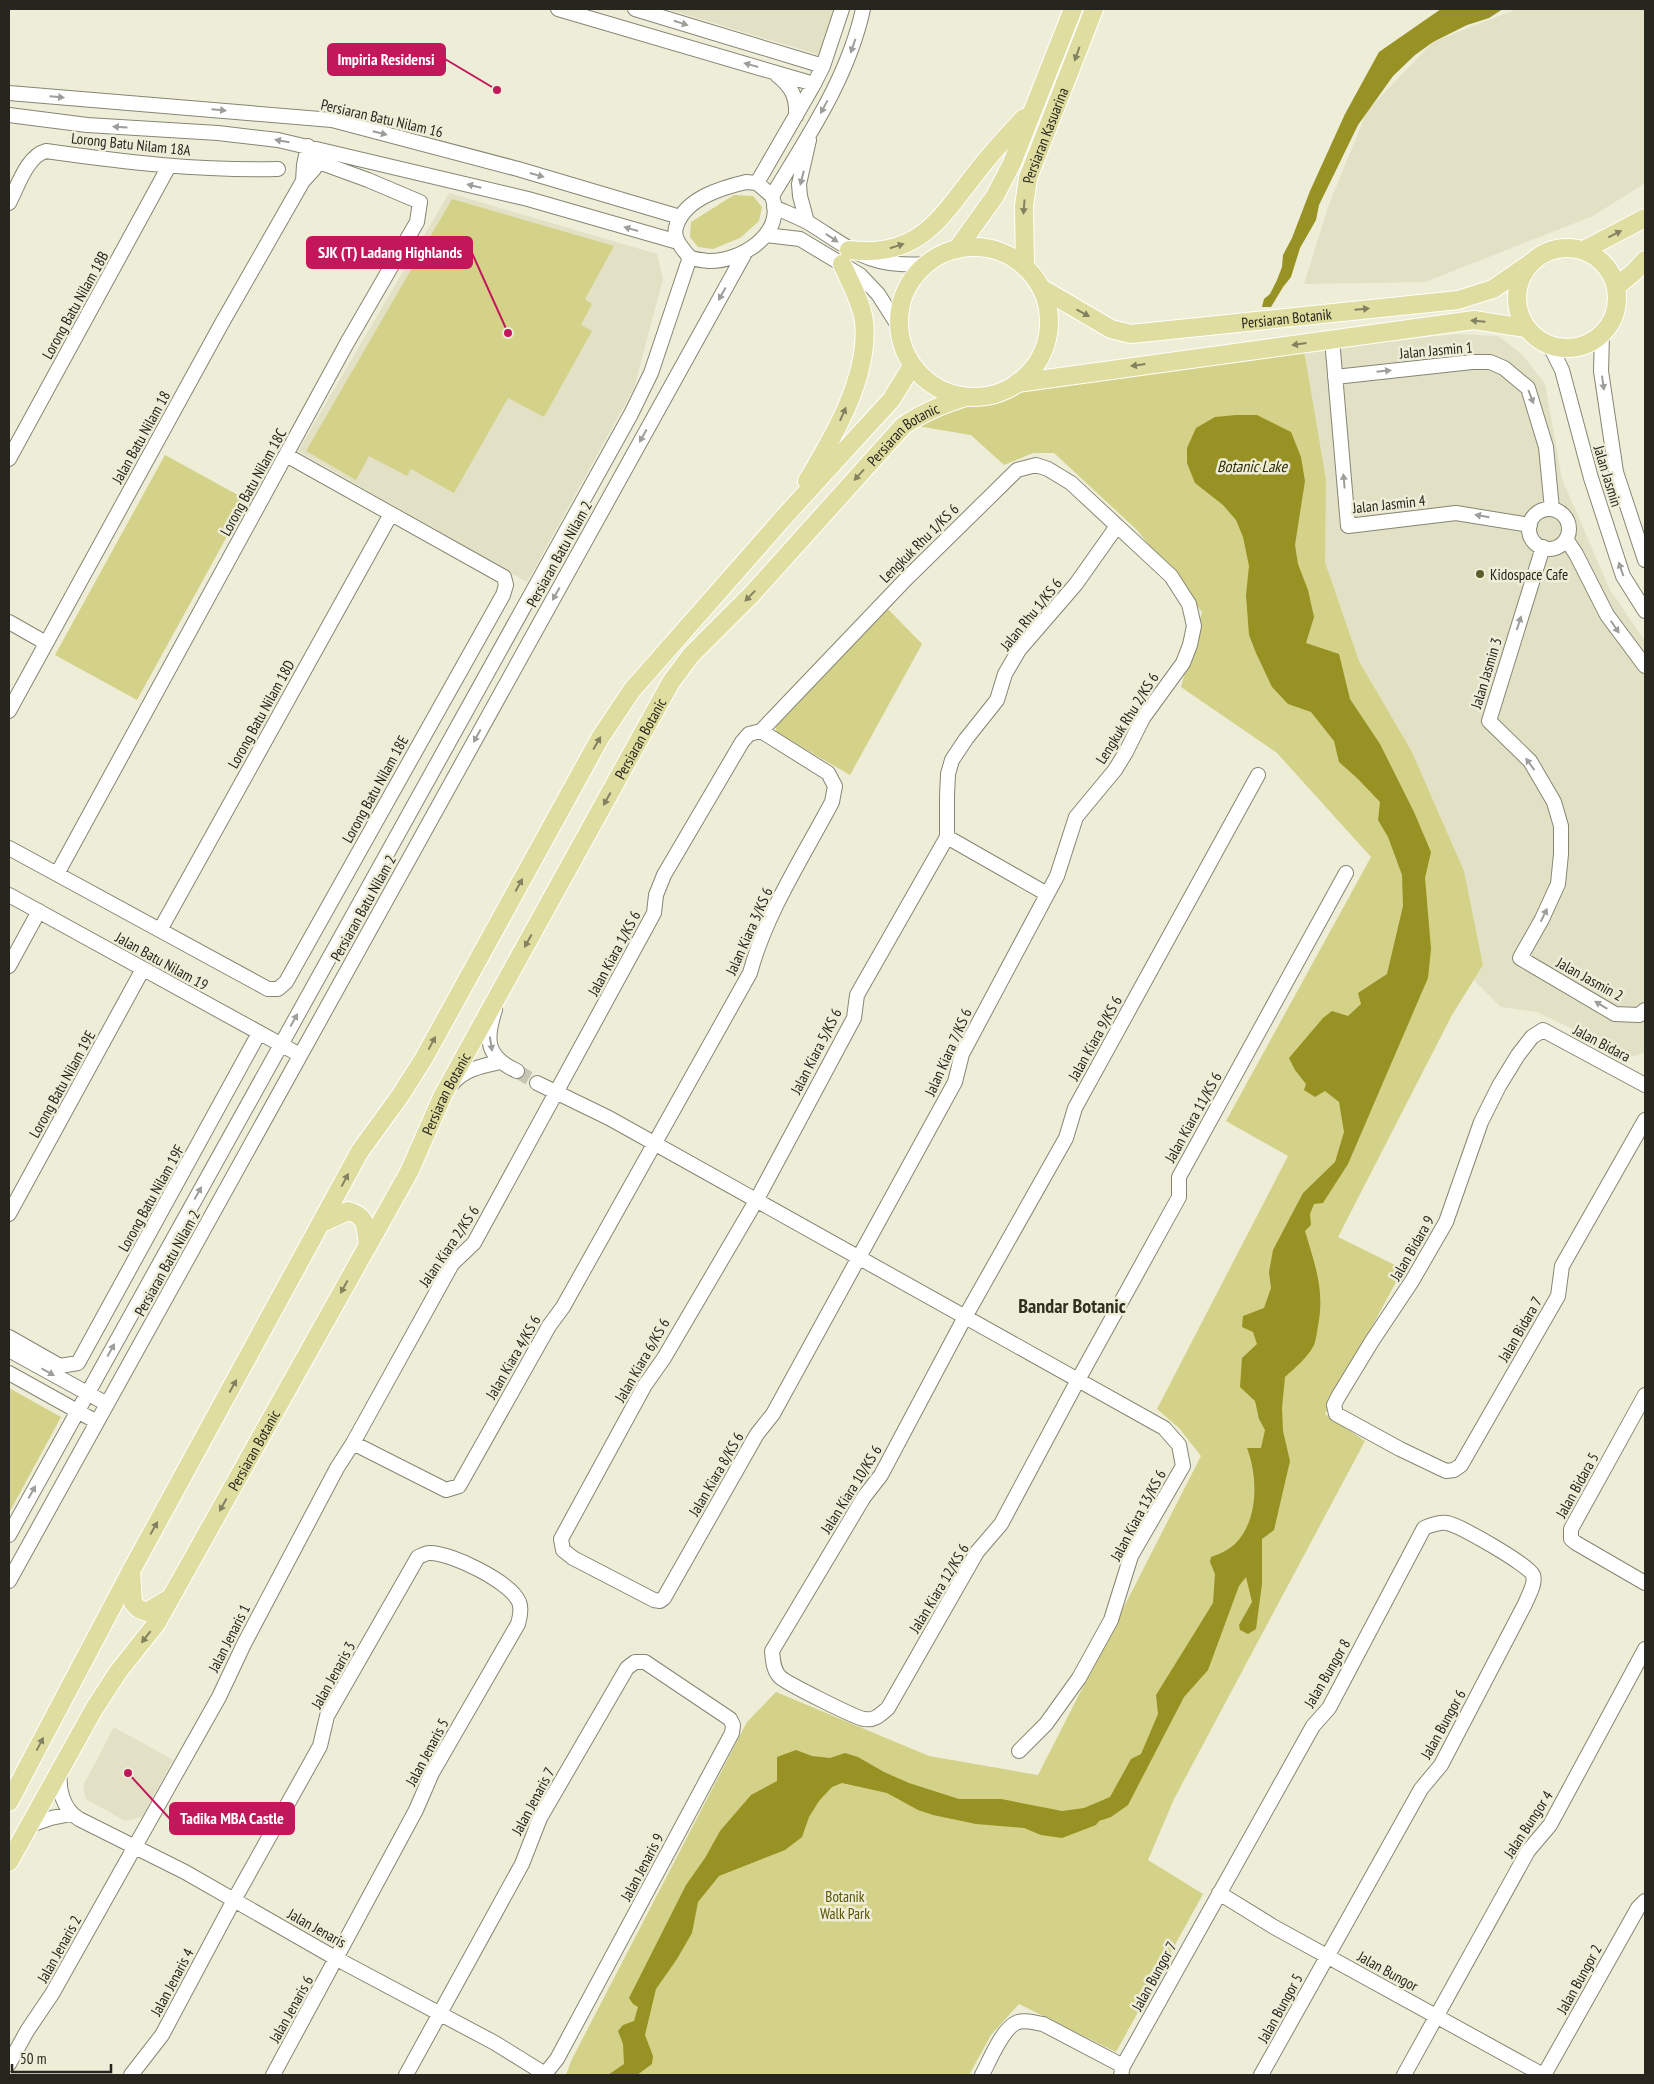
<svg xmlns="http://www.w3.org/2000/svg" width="1654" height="2084" font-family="'PT Sans Narrow',sans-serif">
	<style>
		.built { fill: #e2e1c6 }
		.green { fill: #d4d288 }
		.water { fill: #979223 }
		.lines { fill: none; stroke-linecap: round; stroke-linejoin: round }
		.minor-tunnel { stroke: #c5c5b3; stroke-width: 14; stroke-dasharray: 14 7; stroke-linecap: butt }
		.minor-casing { stroke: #868673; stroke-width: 16 }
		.major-casing { stroke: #fff; stroke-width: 20 }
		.minor { stroke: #fff; stroke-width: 14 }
		.major { stroke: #dfdda0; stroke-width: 18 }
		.oneway { fill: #9d9d9a }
		.oneway2 { fill: #828260 }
		.poi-dot { fill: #5e5c28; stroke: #ededd8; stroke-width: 2 }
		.labels { text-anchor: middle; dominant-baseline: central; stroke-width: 5; stroke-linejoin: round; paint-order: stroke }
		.street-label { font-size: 15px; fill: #26261f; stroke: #ededd8 }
		.poi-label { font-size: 15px; fill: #26261f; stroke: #ededd8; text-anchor: start }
		.park-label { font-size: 15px; fill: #595501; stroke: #ededd8 }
		.water-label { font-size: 16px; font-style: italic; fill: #2f2d00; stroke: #ededd8 }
		.district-label { font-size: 20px; font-weight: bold; fill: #303020; stroke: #ededd8 }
		.leader { fill: none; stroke: #c2185b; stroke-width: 2 }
		.callout-dot { fill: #c2185b; stroke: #ededd8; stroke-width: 2 }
		.callout { fill: #c2185b; stroke: #c2185b; stroke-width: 2 }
		.callout-label { font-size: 16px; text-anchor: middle; font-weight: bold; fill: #fff }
	</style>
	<rect width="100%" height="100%" fill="#ededd8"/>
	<path class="built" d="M667 9H835L820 55Z
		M1517 9H1645V183L1593 216 1425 282 1304 284 1328 207 1367 111 1433 42Z
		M449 193 657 254 663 279 634 388 527 582 298 451Z
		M1457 334 1498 336 1522 354 1545 384 1562 479 1610 590 1645 641V1052L1632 1057 1537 1012 1501 1007 1474 980 1483 965 1464 871 1412 752 1359 661 1325 562V480L1304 350Z
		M114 1727 173 1760 142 1817 125 1821 86 1799 83 1786Z"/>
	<path class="green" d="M734 195 753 196 762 207 759 221 740 238 713 249 698 247 690 237 691 222Z
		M452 199 614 246 585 299 592 304 581 325 592 331 544 417 508 398 454 493 411 469 407 476 369 456 356 480 306 451Z
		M1304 350 1326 480 1325 562 1359 661 1412 752 1464 871 1483 965 1452 1015 1338 1237 1403 1269 1325 1414 1365 1441 1174 1799 1148 1860 1203 1894 1116 2052 1019 2004 991 2035 969 2075H566L572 2059 747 1722 776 1692 929 1756 1038 1775 1201 1456 1179 1428 1157 1409 1288 1156 1226 1121 1371 857 1277 753 1181 687 1202 612 1137 530 1054 453H1033L1004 465 971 435 917 426 967 400Z
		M165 455 247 500 137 700 55 655Z
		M887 608 922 644 850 775 776 732V720Z
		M9 1388 61 1417 9 1513Z"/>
	<path class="water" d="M1441 9H1503L1489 18 1467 25 1433 42 1415 55 1393 76 1358 125 1319 205 1316 220 1300 248 1291 277 1283 287 1271 307H1262L1264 299 1270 294 1277 280 1282 267 1283 255 1292 238 1310 191 1345 114 1379 52Z
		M1236 415H1257L1291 432 1301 457 1305 481 1295 545 1298 564 1308 590 1314 617 1306 643 1339 654 1350 699 1380 744 1414 812 1431 852 1425 878 1431 949 1428 978 1348 1164 1323 1203 1314 1204 1310 1214 1311 1225 1305 1231C1315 1265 1325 1290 1318 1326 1317 1332 1316 1340 1314 1345 1308 1357 1295 1368 1285 1377L1282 1408 1283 1431 1290 1461 1274 1530 1262 1539V1584L1256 1629 1248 1634 1240 1630 1239 1625 1252 1602 1246 1577 1239 1586 1208 1670 1184 1697 1128 1805 1111 1817 1099 1821 1096 1825 1062 1838 1041 1835 1024 1828 976 1824 933 1815 918 1810 887 1793 842 1783 832 1787 819 1801 809 1817 802 1837 785 1850 719 1876 698 1902 692 1933 677 1959 656 1989 645 2035 653 2056 652 2064 637 2075H608L624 2064 623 2044 618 2031 623 2025 634 2021 638 2007 633 2004 629 1998 686 1885 705 1858 720 1831 751 1795 777 1781V1757L796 1750 812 1756 830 1758 845 1753 858 1757 884 1772 909 1783 959 1799H1001L1062 1811 1084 1808 1110 1797 1131 1759 1141 1754 1158 1714 1156 1695 1213 1603 1215 1574 1210 1562 1211 1557C1220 1554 1228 1550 1235 1544 1259 1520 1258 1477 1247 1448H1261L1265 1430 1259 1419 1255 1401 1240 1387 1242 1358 1257 1344 1253 1332 1242 1327 1243 1316 1264 1308 1271 1288 1269 1272 1273 1250 1303 1193 1335 1162 1344 1132 1339 1102 1325 1091 1315 1097 1304 1090 1306 1084 1295 1070 1289 1058 1323 1018 1332 1011 1348 1016 1361 1004 1358 993 1387 974 1403 906 1402 875 1388 837 1378 820 1380 802 1358 779 1339 762 1334 741 1311 712 1288 704 1272 687 1256 653 1249 635 1246 595 1249 566 1243 537 1236 520 1223 505 1195 483 1187 463V448L1196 428 1215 417Z"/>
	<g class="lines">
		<path class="minor-tunnel" d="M517 1071 537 1083"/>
		<defs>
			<path id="minor" d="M558 9 814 84
				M635 9 823 66
				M777 75C792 87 797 97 796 116
				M9 93 332 120 518 169 680 217
				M9 115 87 125 218 133 278 140 528 199 678 242
				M303 181 304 165 308 146
				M746 182 757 183 772 196C786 234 741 262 708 261 703 260 694 260 690 257 686 254 683 249 680 245 675 238 674 232 677 224 687 198 721 188 746 182Z
				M757 183 814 84 823 66 842 9
				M772 196C808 136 848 78 863 9
				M9 203C18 186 27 156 46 151 123 162 200 171 278 169
				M774 207C785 212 798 217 809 223 854 251 869 268 926 264
				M807 222 800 196 799 184 809 140
				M766 235 800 239 860 275 878 294 899 327
				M1602 335 1601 371 1616 472 1645 560
				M1332 339 1348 526 1456 513 1530 525
				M1550 346 1562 370 1591 478 1623 576 1645 611
				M1335 377 1472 362H1490L1504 368 1528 388 1546 447 1552 509
				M9 459 169 166
				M1529 529a20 20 0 1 1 40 0a20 20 0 1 1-40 0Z
				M1566 539 1576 554 1607 615 1645 666
				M1543 547 1489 721 1530 761 1554 802 1561 826V854L1558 884 1542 919 1520 958 1615 1014 1639 1015 1645 1010
				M9 622 46 643
				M9 711 222 323 303 181 314 169 319 153
				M761 731 906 579 1017 470 1036 465 1048 469 1071 483 1171 576 1189 604 1194 626 1190 645 1183 663 1143 718 1126 752 1115 770 1076 817 1057 876 962 1054 955 1082 773 1414 757 1434 664 1598 660 1601 654 1600 573 1558 563 1550 561 1539 645 1385 664 1358 756 1201 854 1018 857 995 947 837V796L948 774 952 760 966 739 997 700 1005 674 1019 650 1076 584 1117 526
				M1258 775 1075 1108 1066 1138 965 1317 881 1475 864 1497 772 1651C773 1660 773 1670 780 1677 786 1683 856 1718 864 1719 875 1721 881 1714 888 1708L977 1552 1001 1524 1078 1380 1179 1197V1177L1346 873
				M947 837 1047 894
				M9 848 268 989H278L286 982 503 595 506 585 504 577 286 455
				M57 874 347 343 417 222 420 202 368 180 316 161
				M9 895 300 1055
				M160 930 391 514
				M9 966 39 911
				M495 1010C485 1040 486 1057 517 1071
				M537 1083 609 1118 1164 1428 1179 1445 1183 1466 1131 1556 1111 1620 1079 1678 1046 1724 1019 1751
				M452 1084C464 1069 482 1066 500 1062
				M1645 1085 1543 1030 1532 1037 1518 1055 1499 1086 1481 1122 1446 1222 1412 1281 1372 1341 1338 1397 1334 1405 1336 1414 1400 1449 1446 1471 1454 1470 1461 1465 1558 1296 1562 1266 1645 1120
				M9 1214 143 969
				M9 1337 60 1366 78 1363 259 1033
				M9 1350 107 1404
				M9 1373 97 1422
				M1645 1395 1571 1529V1539L1576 1543 1645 1583
				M353 1443 446 1490 459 1486 549 1326 563 1307 750 973C766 913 803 857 832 802L835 786 828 773 761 731
				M9 1535 631 414 651 373 690 257
				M9 1581 746 251
				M60 1771C58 1790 63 1809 79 1819L185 1872 337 1959 495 2043 545 2074
				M28 1826 51 1818 71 1814
				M1219 1893 1274 1927 1543 2075
				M9 2064 27 2031 52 1994 219 1697 244 1644 337 1468 353 1443 452 1264 474 1243 654 913 656 895 664 875 742 742 749 734 761 731
				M131 2075 162 2035 234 1900 320 1746 327 1716 418 1557C421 1556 426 1553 429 1553 450 1552 511 1582 519 1602 522 1609 520 1617 518 1624L432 1773 416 1810 273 2075
				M406 2075 522 1864 540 1818 627 1668 635 1662H645L730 1719 733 1725 732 1733 557 2059 545 2074
				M982 2075C989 2062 1002 2029 1016 2023 1023 2019 1035 2023 1043 2024L1123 2066
				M1121 2075 1123 2066 1313 1726 1329 1708 1424 1528C1431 1525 1439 1522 1447 1523 1459 1525 1529 1565 1533 1575 1536 1584 1528 1596 1525 1604L1441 1765 1421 1789 1261 2075
				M1404 2075 1528 1851 1550 1825 1645 1649
				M1544 2075 1638 1908 1645 1901"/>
			<g id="major">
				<circle cx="974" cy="322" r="75"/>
				<circle cx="1567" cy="298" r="50"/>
				<path d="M957 249 995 196 1012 163 1073 9"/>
				<path d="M849 250C923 259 943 213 983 164 996 148 1010 133 1024 118"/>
				<path d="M1584 250 1645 218"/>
				<path id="s1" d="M1025 267 1024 206 1028 178 1094 9"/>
				<path d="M1617 286 1634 272 1645 260"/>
				<path id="s2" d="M1041 288 1111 329 1131 334 1458 300 1493 289 1532 262"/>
				<path d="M1017 383 1474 320 1526 328"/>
				<path d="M807 481C834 436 870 375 864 321 861 301 850 282 842 264"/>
				<path d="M322 1223 348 1211C368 1216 365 1227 368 1245"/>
				<path d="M131 1571 133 1603 139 1609 147 1612 170 1598"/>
				<path d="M9 1802 131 1571 360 1151 400 1096 424 1058 600 738 632 690 784 517 891 400 912 366"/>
				<path id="s3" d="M9 1862 94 1709 118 1672 156 1624 409 1172 443 1095 671 682 691 655 752 594 903 426C923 412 943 404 966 397"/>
			</g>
		</defs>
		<use href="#minor" class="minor-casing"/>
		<use href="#major" class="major-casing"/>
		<use href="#minor" class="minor"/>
		<use href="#major" class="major"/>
	</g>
	<defs><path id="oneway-solid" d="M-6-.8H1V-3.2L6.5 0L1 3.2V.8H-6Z" transform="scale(1.25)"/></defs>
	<g class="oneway">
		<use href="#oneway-solid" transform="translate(681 23) rotate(17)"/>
		<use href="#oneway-solid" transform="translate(853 46) rotate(109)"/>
		<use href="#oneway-solid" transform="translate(751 65) rotate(-164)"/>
		<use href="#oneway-solid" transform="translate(57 97) rotate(5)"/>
		<use href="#oneway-solid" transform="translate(824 107) rotate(118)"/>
		<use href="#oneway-solid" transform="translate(219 110) rotate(5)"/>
		<use href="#oneway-solid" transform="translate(120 127) rotate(-176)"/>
		<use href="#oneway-solid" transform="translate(380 133) rotate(14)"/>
		<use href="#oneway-solid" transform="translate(282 141) rotate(-170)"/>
		<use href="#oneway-solid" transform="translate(537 175) rotate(16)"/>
		<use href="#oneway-solid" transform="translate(802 178) rotate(104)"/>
		<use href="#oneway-solid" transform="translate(474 186) rotate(-166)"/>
		<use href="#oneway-solid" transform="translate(631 229) rotate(-164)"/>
		<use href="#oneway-solid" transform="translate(832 238) rotate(34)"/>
		<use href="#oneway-solid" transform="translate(722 294) rotate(119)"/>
		<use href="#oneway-solid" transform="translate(1384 371) rotate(-6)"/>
		<use href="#oneway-solid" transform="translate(1603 383) rotate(82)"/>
		<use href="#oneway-solid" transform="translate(1531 397) rotate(69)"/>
		<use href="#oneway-solid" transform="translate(643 436) rotate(119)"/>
		<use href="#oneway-solid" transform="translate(1344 481) rotate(-95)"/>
		<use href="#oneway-solid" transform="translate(1482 516) rotate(-170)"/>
		<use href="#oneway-solid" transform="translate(1621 569) rotate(-109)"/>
		<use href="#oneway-solid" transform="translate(556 594) rotate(119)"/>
		<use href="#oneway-solid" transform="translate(1519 623) rotate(-72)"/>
		<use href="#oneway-solid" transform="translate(1615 627) rotate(56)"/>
		<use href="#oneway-solid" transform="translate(477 736) rotate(119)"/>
		<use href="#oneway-solid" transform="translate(1530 764) rotate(-126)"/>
		<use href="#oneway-solid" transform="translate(1544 915) rotate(-64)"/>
		<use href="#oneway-solid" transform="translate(1601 1005) rotate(-149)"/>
		<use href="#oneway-solid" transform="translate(294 1020) rotate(-61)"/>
		<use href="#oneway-solid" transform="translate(491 1044) rotate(81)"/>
		<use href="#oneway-solid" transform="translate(198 1193) rotate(-61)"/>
		<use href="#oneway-solid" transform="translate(111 1350) rotate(-61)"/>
		<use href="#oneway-solid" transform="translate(48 1372) rotate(29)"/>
		<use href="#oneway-solid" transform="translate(32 1492) rotate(-61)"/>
	</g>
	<g class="oneway2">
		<use href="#oneway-solid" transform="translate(1077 54) rotate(110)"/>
		<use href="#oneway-solid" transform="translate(1024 207) rotate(94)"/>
		<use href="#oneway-solid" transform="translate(1615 234) rotate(-27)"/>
		<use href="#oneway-solid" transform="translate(897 246) rotate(-17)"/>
		<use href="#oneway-solid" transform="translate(1362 309) rotate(-5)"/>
		<use href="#oneway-solid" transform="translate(1083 313) rotate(29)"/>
		<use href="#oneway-solid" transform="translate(1478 321) rotate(-175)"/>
		<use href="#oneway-solid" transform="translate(1299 344) rotate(172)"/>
		<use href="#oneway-solid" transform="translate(1138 365) rotate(172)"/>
		<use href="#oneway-solid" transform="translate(843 414) rotate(-66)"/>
		<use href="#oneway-solid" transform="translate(859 475) rotate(132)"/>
		<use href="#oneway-solid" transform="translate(750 596) rotate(134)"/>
		<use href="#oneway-solid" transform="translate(597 743) rotate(-60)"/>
		<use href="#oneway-solid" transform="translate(607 799) rotate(119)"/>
		<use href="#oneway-solid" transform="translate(519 885) rotate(-61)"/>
		<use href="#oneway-solid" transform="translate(528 941) rotate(119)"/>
		<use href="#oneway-solid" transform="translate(432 1043) rotate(-62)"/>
		<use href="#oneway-solid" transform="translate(345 1180) rotate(-62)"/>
		<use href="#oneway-solid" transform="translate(344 1287) rotate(119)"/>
		<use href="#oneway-solid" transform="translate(233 1386) rotate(-61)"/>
		<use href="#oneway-solid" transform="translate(223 1505) rotate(119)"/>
		<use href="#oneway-solid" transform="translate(154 1528) rotate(-61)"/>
		<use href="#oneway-solid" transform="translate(146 1637) rotate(128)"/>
		<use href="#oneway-solid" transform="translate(40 1744) rotate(-62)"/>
	</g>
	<circle class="poi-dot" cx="1480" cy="574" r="5"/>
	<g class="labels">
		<g class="street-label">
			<text transform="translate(382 118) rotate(13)">Persiaran Batu Nilam 16</text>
			<text stroke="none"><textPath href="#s1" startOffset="135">Persiaran Kasuarina</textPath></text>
			<text transform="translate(131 144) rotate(6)">Lorong Batu Nilam 18A</text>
			<text transform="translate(75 305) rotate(-61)">Lorong Batu Nilam 18B</text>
			<text stroke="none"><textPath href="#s2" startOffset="258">Persiaran Botanik</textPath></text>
			<text transform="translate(1436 350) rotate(-5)">Jalan Jasmin 1</text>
			<text stroke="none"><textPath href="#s3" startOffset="1695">Persiaran Botanic</textPath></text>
			<text transform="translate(141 437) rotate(-61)">Jalan Batu Nilam 18</text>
			<text transform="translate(1608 476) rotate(73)">Jalan Jasmin</text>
			<text transform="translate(253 482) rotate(-61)">Lorong Batu Nilam 18C</text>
			<text transform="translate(1389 504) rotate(-6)">Jalan Jasmin 4</text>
			<text transform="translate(919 543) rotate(-45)">Lengkuk Rhu 1/KS 6</text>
			<text transform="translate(559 554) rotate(-61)">Persiaran Batu Nilam 2</text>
			<text transform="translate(1031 614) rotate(-51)">Jalan Rhu 1/KS 6</text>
			<text transform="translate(1486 673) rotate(-73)">Jalan Jasmin 3</text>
			<text transform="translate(261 714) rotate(-61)">Lorong Batu Nilam 18D</text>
			<text transform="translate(1127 718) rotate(-58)">Lengkuk Rhu 2/KS 6</text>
			<text stroke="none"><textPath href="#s3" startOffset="1290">Persiaran Botanic</textPath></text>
			<text transform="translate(375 789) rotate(-61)">Lorong Batu Nilam 18E</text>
			<text transform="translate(363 908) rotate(-61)">Persiaran Batu Nilam 2</text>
			<text transform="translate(749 931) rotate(-66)">Jalan Kiara 3/KS 6</text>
			<text transform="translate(614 953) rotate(-62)">Jalan Kiara 1/KS 6</text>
			<text transform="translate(162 961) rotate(29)">Jalan Batu Nilam 19</text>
			<text transform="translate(1590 979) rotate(29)">Jalan Jasmin 2</text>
			<text transform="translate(1095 1038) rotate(-61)">Jalan Kiara 9/KS 6</text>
			<text transform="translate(1602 1043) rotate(28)">Jalan Bidara</text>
			<text transform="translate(816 1051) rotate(-63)">Jalan Kiara 5/KS 6</text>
			<text transform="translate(948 1052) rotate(-66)">Jalan Kiara 7/KS 6</text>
			<text transform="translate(62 1084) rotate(-61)">Lorong Batu Nilam 19E</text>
			<text stroke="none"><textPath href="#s3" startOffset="885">Persiaran Botanic</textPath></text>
			<text transform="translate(1193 1117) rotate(-61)">Jalan Kiara 11/KS 6</text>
			<text transform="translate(151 1198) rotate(-61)">Lorong Batu Nilam 19F</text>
			<text transform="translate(449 1246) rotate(-56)">Jalan Kiara 2/KS 6</text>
			<text transform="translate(1412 1248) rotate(-60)">Jalan Bidara 9</text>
			<text transform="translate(167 1263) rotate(-61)">Persiaran Batu Nilam 2</text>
			<text transform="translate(1520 1329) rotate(-60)">Jalan Bidara 7</text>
			<text transform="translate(513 1357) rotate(-60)">Jalan Kiara 4/KS 6</text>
			<text transform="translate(642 1360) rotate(-60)">Jalan Kiara 6/KS 6</text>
			<text stroke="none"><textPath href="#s3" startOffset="480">Persiaran Botanic</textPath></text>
			<text transform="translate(716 1474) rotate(-60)">Jalan Kiara 8/KS 6</text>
			<text transform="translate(1577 1485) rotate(-61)">Jalan Bidara 5</text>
			<text transform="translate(851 1489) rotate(-58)">Jalan Kiara 10/KS 6</text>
			<text transform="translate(1138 1515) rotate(-62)">Jalan Kiara 13/KS 6</text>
			<text transform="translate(939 1588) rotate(-59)">Jalan Kiara 12/KS 6</text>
			<text transform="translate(229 1638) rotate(-63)">Jalan Jenaris 1</text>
			<text transform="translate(1327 1673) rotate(-60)">Jalan Bungor 8</text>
			<text transform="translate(333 1675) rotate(-61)">Jalan Jenaris 3</text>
			<text transform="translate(1443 1724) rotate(-61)">Jalan Bungor 6</text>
			<text transform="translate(427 1752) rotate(-62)">Jalan Jenaris 5</text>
			<text transform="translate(533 1801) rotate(-62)">Jalan Jenaris 7</text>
			<text transform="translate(1528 1824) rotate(-57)">Jalan Bungor 4</text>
			<text transform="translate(642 1867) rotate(-62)">Jalan Jenaris 9</text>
			<text transform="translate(317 1928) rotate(29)">Jalan Jenaris</text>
			<text transform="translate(59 1949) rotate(-61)">Jalan Jenaris 2</text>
			<text transform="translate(1388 1971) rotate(29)">Jalan Bungor</text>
			<text transform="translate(1154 1976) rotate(-61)">Jalan Bungor 7</text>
			<text transform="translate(1579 1979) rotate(-61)">Jalan Bungor 2</text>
			<text transform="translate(172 1982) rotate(-62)">Jalan Jenaris 4</text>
			<text transform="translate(1280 2008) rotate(-61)">Jalan Bungor 5</text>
			<text transform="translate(291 2009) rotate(-61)">Jalan Jenaris 6</text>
		</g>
		<g class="poi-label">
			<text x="1490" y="574">Kidospace Cafe</text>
		</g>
		<g class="park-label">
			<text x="845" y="1896">Botanik<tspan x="845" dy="17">Walk Park</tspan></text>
		</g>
		<g class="water-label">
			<text x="1252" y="466">Botanic Lake</text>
		</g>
		<g class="district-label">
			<text x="1072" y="1306">Bandar Botanic</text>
		</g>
	</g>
	<path class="leader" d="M497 90L445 59M508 333L472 253M128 1773L170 1819"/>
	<g class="callout-dot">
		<circle cx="497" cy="90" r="5"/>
		<circle cx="508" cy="333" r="5"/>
		<circle cx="128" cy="1773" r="5"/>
	</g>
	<g class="callout">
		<rect x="328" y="44" width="117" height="31" rx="5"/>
		<rect x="307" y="237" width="165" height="31" rx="5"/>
		<rect x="170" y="1803" width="124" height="31" rx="5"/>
	</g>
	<g class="callout-label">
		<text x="386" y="65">Impiria Residensi</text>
		<text x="390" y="258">SJK (T) Ladang Highlands</text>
		<text x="232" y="1824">Tadika MBA Castle</text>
	</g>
	<rect width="1654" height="2084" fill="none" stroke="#26261f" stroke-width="20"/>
	<path d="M12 2064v8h99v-8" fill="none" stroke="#26261f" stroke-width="2.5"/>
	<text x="20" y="2064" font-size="15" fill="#26261f" stroke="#ededd8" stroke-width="4" paint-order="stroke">50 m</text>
</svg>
